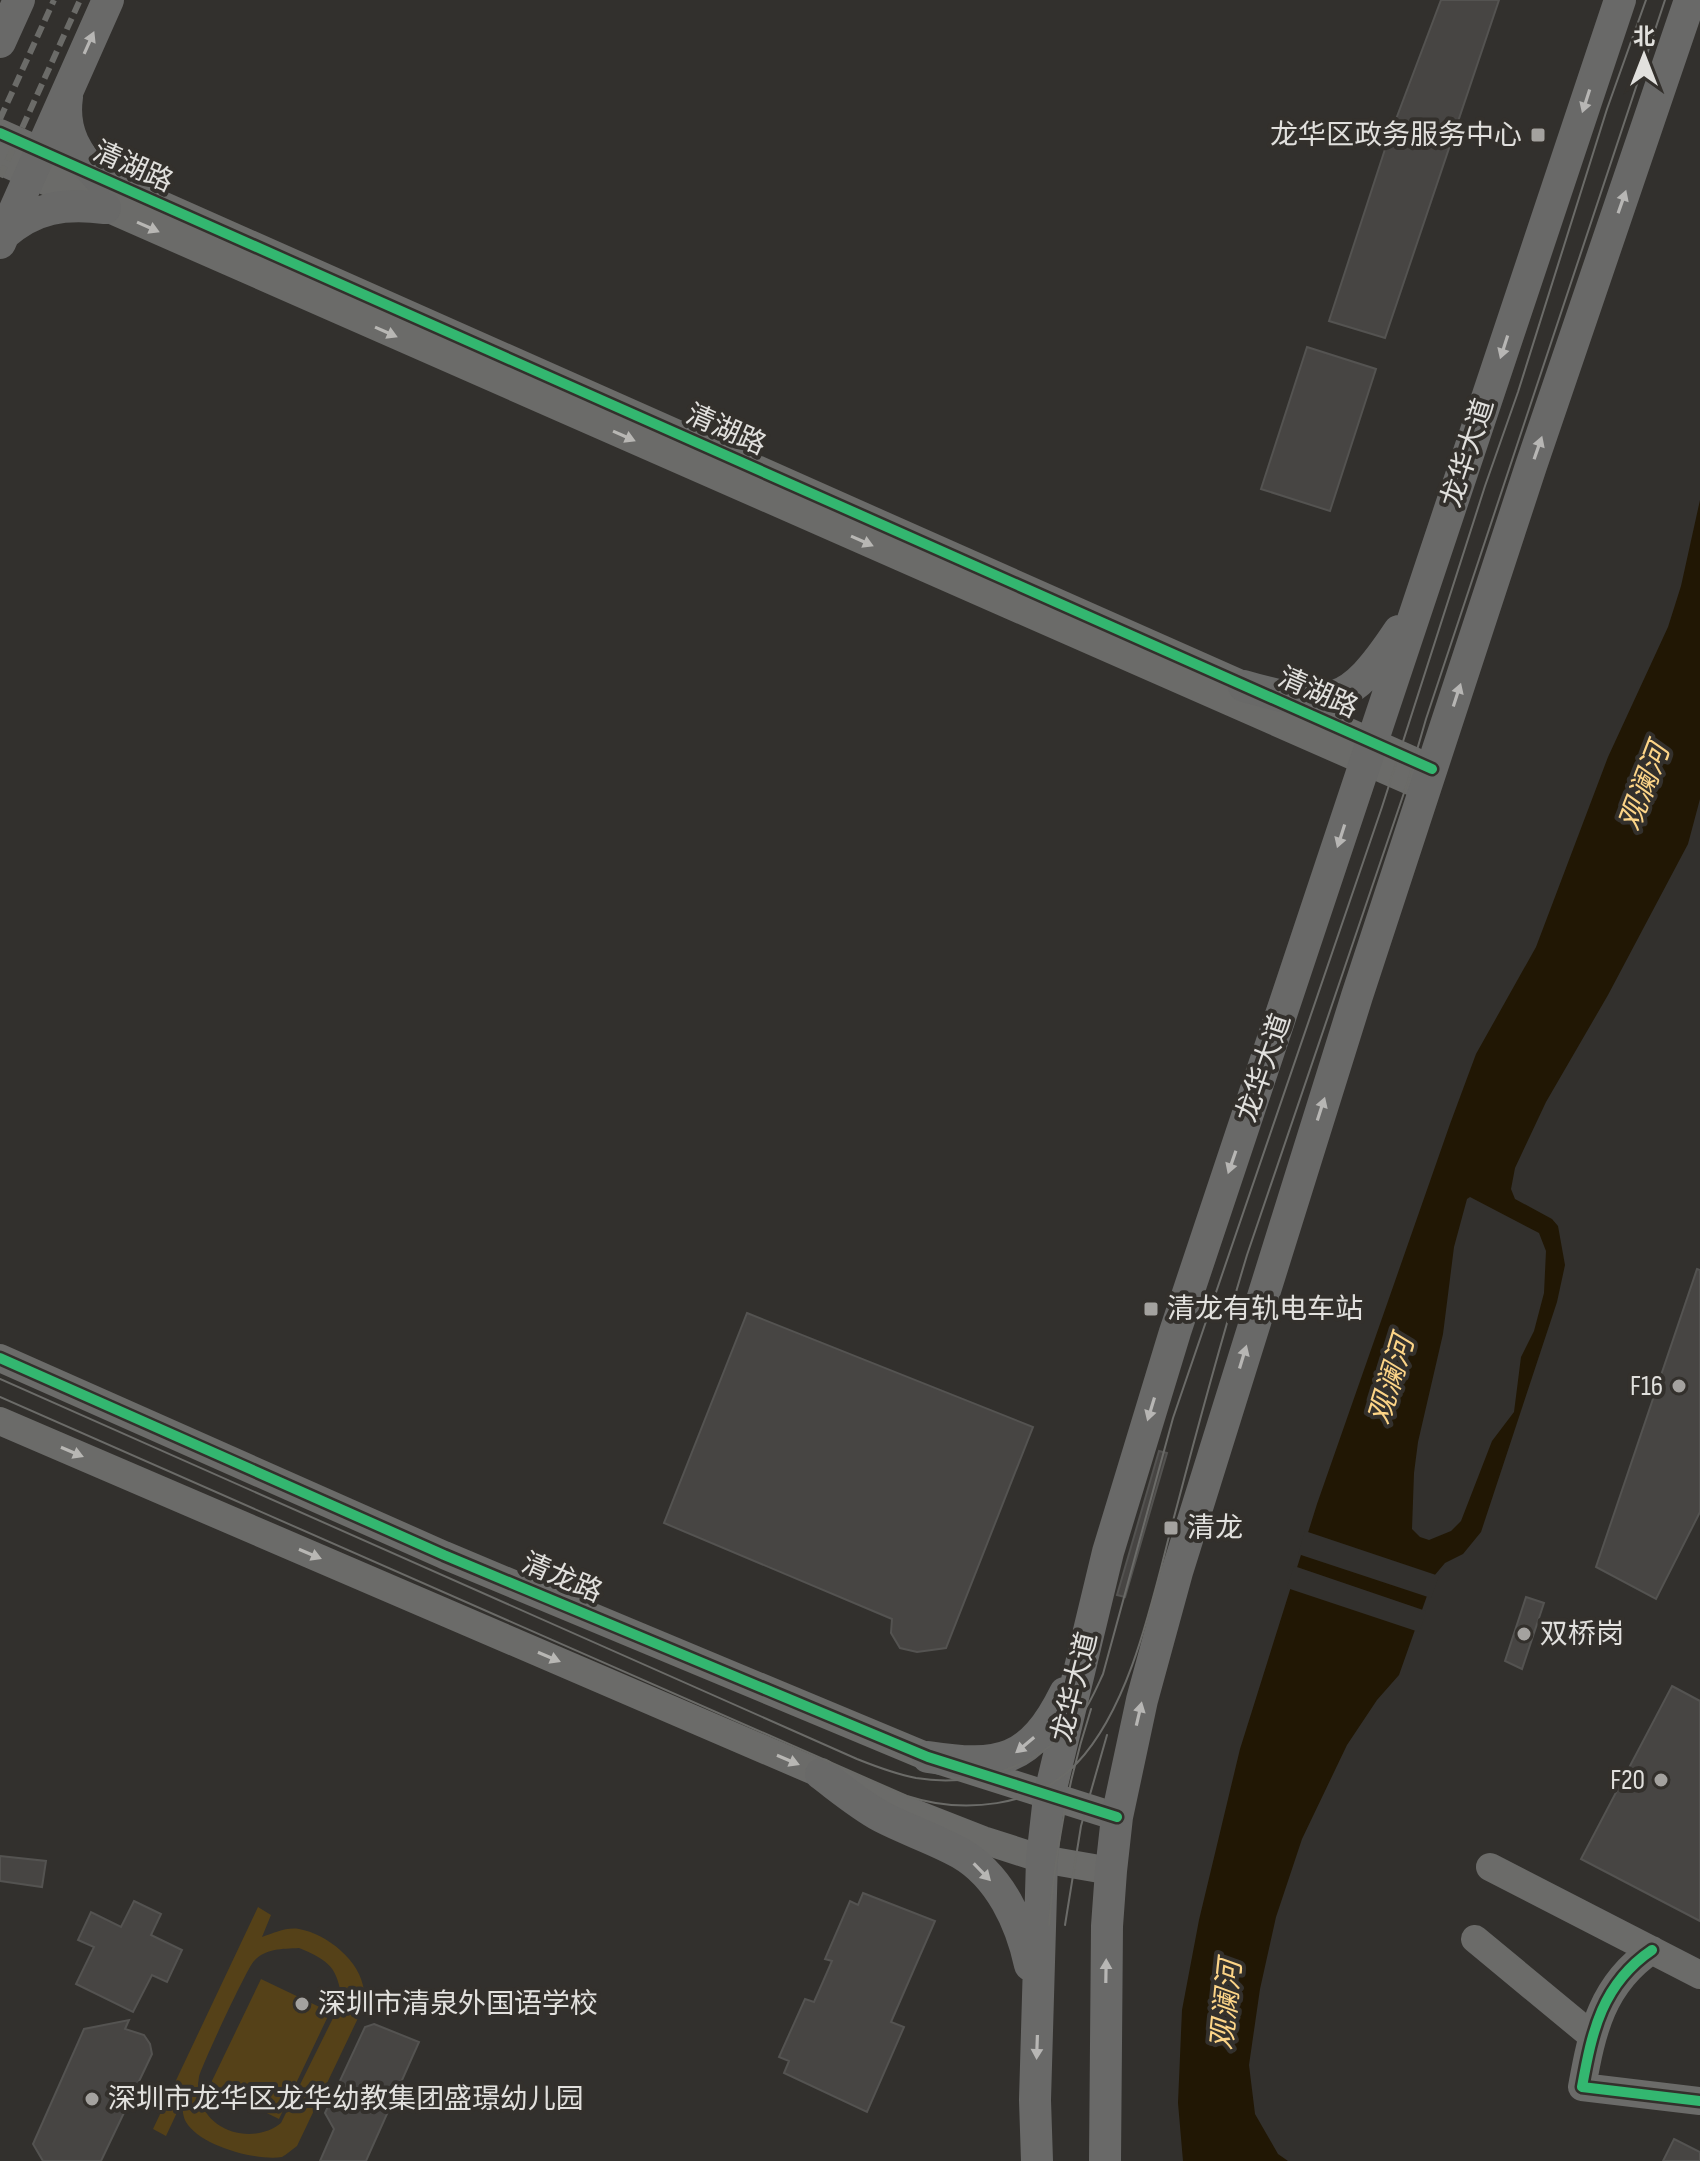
<svg xmlns="http://www.w3.org/2000/svg" width="1700" height="2161" font-family="'Sofia Sans Condensed','Noto Sans SC',sans-serif">
	<style>
		.green { fill: #554118; fill-rule: evenodd }
		.water { fill: #211704; fill-rule: evenodd }
		.pier { fill: #32302d }
		.building { fill: #474543; stroke: #545351; stroke-width: 2 }
		.lines { fill: none; stroke-linecap: round; stroke-linejoin: round }
		.secondary { stroke: #6b6b69; stroke-width: 28 }
		.primary { stroke: #696968; stroke-width: 32 }
		.tram { stroke: #6b6b68; stroke-width: 2 }
		.rail { stroke: #6b6b68; stroke-width: 6; stroke-dasharray: 12 6; stroke-linecap: butt }
		.cycleway-casing { stroke: #33302c; stroke-width: 15 }
		.cycleway { stroke: #33b770; stroke-width: 10 }
		.oneway { fill: #b7b6b4 }
		.oneway2 { fill: #b8b7b4 }
		.poi-dot { fill: #a4a29f; stroke: #33302c; stroke-width: 3 }
		.labels { text-anchor: middle; dominant-baseline: central; stroke-width: 8; stroke-linejoin: round; paint-order: stroke }
		.poi-label { font-size: 28px; fill: #e1e0dd; stroke: #33302c; text-anchor: start }
		.street-label { font-size: 28px; fill: #e1e0dd; stroke: #33302c }
		.water-label { font-size: 30px; font-style: italic; fill: #fcd487; stroke: #33302c }
	</style>
	<rect width="100%" height="100%" fill="#32302d"/>
	<path class="green" d="M258 1907 271 1915 262 1937C274 1933 286 1927 299 1929 327 1934 361 1961 364 1991 365 1998 361 2008 359 2016L297 2146C293 2149 287 2154 282 2157 256 2161 200 2146 186 2122 183 2117 183 2110 181 2104L166 2136 153 2129ZM299 1948C330 1961 337 1967 342 2000L281 2123C254 2145 206 2133 199 2095 198 2091 198 2082 199 2077 200 2069 248 1966 254 1961 266 1948 282 1949 299 1948Z
		M261 1979 330 2012 279 2119 210 2085Z"/>
	<path class="water" d="M1700 500V799L1688 844 1608 995 1546 1102 1515 1168 1511 1189 1515 1199 1552 1219 1558 1226 1565 1265 1557 1302 1481 1532 1463 1554 1445 1563 1434 1576 1399 1675 1377 1700 1347 1745 1302 1839 1276 1917 1260 1989 1249 2065 1255 2114 1278 2154 1288 2161H1183L1178 2103 1182 2010 1199 1920 1240 1749 1317 1504 1450 1124 1476 1054 1536 947 1608 757 1668 627 1681 586ZM1470 1197 1539 1233 1546 1251 1544 1293 1534 1331 1521 1357 1514 1412 1492 1441 1461 1521 1451 1531 1429 1540 1420 1537 1412 1529 1414 1473 1418 1442 1443 1334 1454 1247 1467 1199Z"/>
	<path class="pier" d="M1305 1531 1439 1576 1431 1598 1298 1554Z
		M1294 1566 1426 1611 1419 1632 1287 1588Z"/>
	<path class="building" d="M1441 0H1499L1385 338 1329 321 1387 143Z
		M1307 347 1376 369 1330 511 1261 489Z
		M1697 1269 1700 1270V1512L1656 1599 1596 1567Z
		M747 1313 1033 1427 946 1648 917 1652 900 1648 891 1633 892 1619 664 1523Z
		M1159 1451 1167 1453 1125 1597 1117 1595Z
		M1526 1597 1544 1603 1522 1669 1505 1661Z
		M1672 1686 1700 1701V1921L1581 1859Z
		M0 1856 46 1861 42 1887 0 1881Z
		M863 1893 935 1921 891 2022 904 2027 867 2112 784 2073 789 2061 779 2057 805 1999 814 2002 832 1961 825 1959 850 1901 858 1905Z
		M134 1901 161 1914 151 1935 182 1950 167 1982 152 1975 133 2012 76 1984 94 1947 78 1940 91 1912 121 1927Z
		M129 2020 125 2029 144 2035 150 2044 152 2054 101 2161H43L33 2144 84 2029Z
		M374 2024 419 2042 366 2161H320L334 2129 325 2113 365 2027Z
		M1674 2139 1700 2152V2161H1663Z"/>
	<g class="lines">
		<path class="secondary" d="M0 133 1432 769
			M0 161 1426 788
			M0 1358 444 1555 928 1757 1117 1817
			M0 1421 891 1804 983 1840 1042 1859 1111 1871
			M1490 1867 1700 1975
			M1475 1939 1591 2035
			M1652 1950C1602 1984 1592 2031 1582 2087L1700 2101"/>
		<path class="primary" d="M0 42 19 0
			M67 97C62 132 77 155 100 179
			M3 235C34 207 65 203 105 208
			M0 243 108 0
			M1244 686C1330 711 1349 706 1399 631
			M928 1757C999 1768 1031 1762 1065 1693
			M821 1774C841 1789 860 1805 882 1817 907 1830 935 1839 960 1853 1000 1876 1021 1923 1030 1965
			M1037 2161 1035 2100 1042 1859 1049 1797 1108 1552 1175 1332 1620 0
			M1105 2161 1107 1926 1111 1871 1117 1817 1142 1700 1177 1572 1357 996 1531 466 1690 0"/>
		<path class="tram" d="M0 1379 857 1759C877 1767 895 1774 916 1778 977 1788 1041 1766 1080 1717 1090 1704 1096 1689 1103 1674L1173 1418 1382 807 1485 486 1518 392 1607 109 1646 0
			M0 1397 907 1796C962 1814 1035 1808 1077 1763 1134 1703 1155 1586 1177 1506 1199 1422 1222 1338 1247 1255L1408 781 1426 719 1665 0
			M1049 1925C1055 1851 1068 1780 1091 1709
			M1065 1925 1081 1826 1107 1735"/>
		<path class="rail" d="M0 119 54 0
			M0 177 80 0"/>
		<defs>
			<path id="cycleway" d="M0 133 1432 769
				M0 1358 444 1555 928 1757 1117 1817
				M1652 1950C1602 1984 1592 2031 1582 2087L1700 2101"/>
		</defs>
		<use href="#cycleway" class="cycleway-casing"/>
		<use href="#cycleway" class="cycleway"/>
	</g>
	<defs><path id="oneway-solid" d="M-6-.8H1V-3.2L6.5 0L1 3.2V.8H-6Z" transform="scale(2)"/></defs>
	<g class="oneway">
		<use href="#oneway-solid" transform="translate(89 43) rotate(-66)"/>
		<use href="#oneway-solid" transform="translate(1586 101) rotate(108)"/>
		<use href="#oneway-solid" transform="translate(1622 202) rotate(-71)"/>
		<use href="#oneway-solid" transform="translate(1504 347) rotate(108)"/>
		<use href="#oneway-solid" transform="translate(1538 448) rotate(-71)"/>
		<use href="#oneway-solid" transform="translate(1457 695) rotate(-72)"/>
		<use href="#oneway-solid" transform="translate(1341 836) rotate(108)"/>
		<use href="#oneway-solid" transform="translate(1321 1109) rotate(-72)"/>
		<use href="#oneway-solid" transform="translate(1232 1162) rotate(109)"/>
		<use href="#oneway-solid" transform="translate(1243 1357) rotate(-73)"/>
		<use href="#oneway-solid" transform="translate(1151 1409) rotate(107)"/>
		<use href="#oneway-solid" transform="translate(1139 1714) rotate(-77)"/>
		<use href="#oneway-solid" transform="translate(1025 1745) rotate(140)"/>
		<use href="#oneway-solid" transform="translate(982 1872) rotate(46)"/>
		<use href="#oneway-solid" transform="translate(1106 1971) rotate(-89)"/>
		<use href="#oneway-solid" transform="translate(1037 2047) rotate(92)"/>
	</g>
	<g class="oneway2">
		<use href="#oneway-solid" transform="translate(148 227) rotate(24)"/>
		<use href="#oneway-solid" transform="translate(386 332) rotate(24)"/>
		<use href="#oneway-solid" transform="translate(624 436) rotate(24)"/>
		<use href="#oneway-solid" transform="translate(862 541) rotate(24)"/>
		<use href="#oneway-solid" transform="translate(72 1452) rotate(23)"/>
		<use href="#oneway-solid" transform="translate(310 1554) rotate(23)"/>
		<use href="#oneway-solid" transform="translate(549 1657) rotate(23)"/>
		<use href="#oneway-solid" transform="translate(788 1760) rotate(23)"/>
	</g>
	<g class="poi-dot">
		<rect x="1530" y="127" width="16" height="16" rx="4"/>
		<rect x="1143" y="1301" width="16" height="16" rx="4"/>
		<circle cx="1679" cy="1386" r="8"/>
		<rect x="1163" y="1520" width="16" height="16" rx="4"/>
		<circle cx="1524" cy="1634" r="8"/>
		<circle cx="1661" cy="1780" r="8"/>
		<circle cx="302" cy="2004" r="8"/>
		<circle cx="92" cy="2099" r="8"/>
	</g>
	<g class="labels">
		<g class="poi-label">
			<text x="1522" y="135" text-anchor="end">龙华区政务服务中心</text>
			<text x="1167" y="1309">清龙有轨电车站</text>
			<text x="1663" y="1386" text-anchor="end">F16</text>
			<text x="1187" y="1528">清龙</text>
			<text x="1540" y="1634">双桥岗</text>
			<text x="1645" y="1780" text-anchor="end">F20</text>
			<text x="318" y="2004">深圳市清泉外国语学校</text>
			<text x="108" y="2099">深圳市龙华区龙华幼教集团盛璟幼儿园</text>
		</g>
		<g class="street-label">
			<text transform="translate(133 167) rotate(24)">清湖路</text>
			<text transform="translate(726 430) rotate(24)">清湖路</text>
			<text transform="translate(1468 453) rotate(-72)">龙华大道</text>
			<text transform="translate(1318 693) rotate(24)">清湖路</text>
			<text transform="translate(1264 1068) rotate(-71)">龙华大道</text>
			<text transform="translate(562 1578) rotate(23)">清龙路</text>
			<text transform="translate(1075 1687) rotate(-76)">龙华大道</text>
		</g>
		<g class="water-label">
			<text transform="translate(1645 787) rotate(-69)">观澜河</text>
			<text transform="translate(1392 1380) rotate(-73)">观澜河</text>
			<text transform="translate(1227 2005) rotate(-84)">观澜河</text>
		</g>
	</g>
	<g transform="translate(1644 56)" stroke="#33302c" stroke-width="6" paint-order="stroke">
	<path d="M0-6L14 30L0 20L-14 30Z" fill="#e1e0dd"/>
	<text y="-12" font-size="22" font-weight="bold" text-anchor="middle" fill="#e1e0dd">北</text>
	</g>
</svg>
